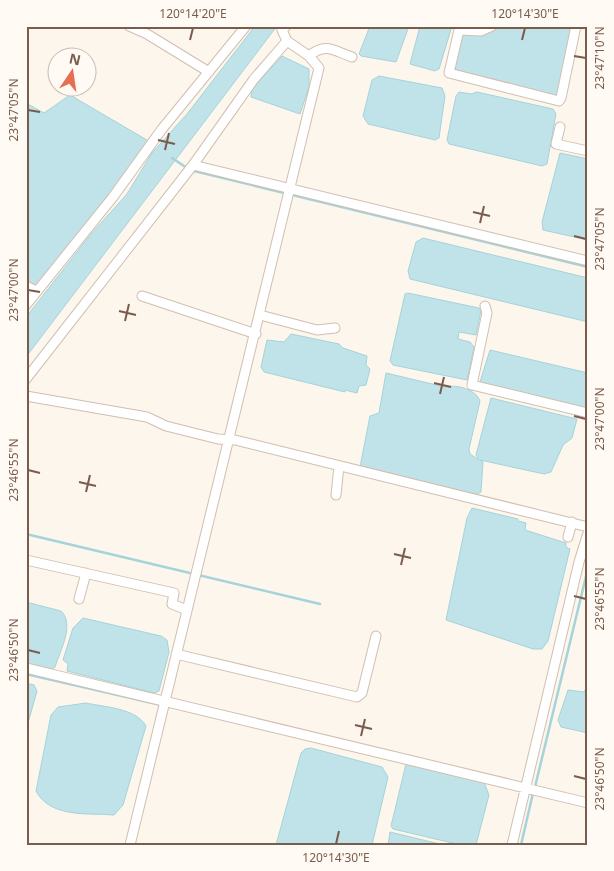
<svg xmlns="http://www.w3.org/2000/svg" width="614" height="871" font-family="'Noto Sans',sans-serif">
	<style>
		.water { fill: #bfe3e8; stroke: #a5d3da }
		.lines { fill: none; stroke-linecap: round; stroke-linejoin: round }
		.stream { stroke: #a5d3da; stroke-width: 2.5 }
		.minor-casing { stroke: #d1beb0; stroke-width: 11 }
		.minor { stroke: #fff; stroke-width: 9 }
		.ticks { fill: none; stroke: #7a5c4d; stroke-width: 2 }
		.neatline { fill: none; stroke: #7a5c4d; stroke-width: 2 }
		.ticks-label { font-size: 12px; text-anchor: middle; fill: #7a5c4d }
	</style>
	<rect width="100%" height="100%" fill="#fdf6ec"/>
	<path class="water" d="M255 26H277L26 357V317L92 233 127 194 152 153 187 114Z
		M370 26H409L396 62 361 56 359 54Z
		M420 26H452L439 69 435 71 410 64Z
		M497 26H579L562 98 453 73 463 30 484 32Z
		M282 56 309 69V87L300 114 251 97 252 89Z
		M379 76 442 88 445 96 439 138 435 140 368 124 363 116 372 80Z
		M459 92 471 94 477 92 553 109 556 114 547 164 542 166 449 144 447 140 456 96Z
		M70 95 152 143 35 294 26 289V103L44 113Z
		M560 153 588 159V240L543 230 542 222Z
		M423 238 588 278V322L410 279 408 271 416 242Z
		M408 293 479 308 481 311 476 335 459 332 458 339 470 342 474 347 467 380 393 365 390 361 405 294Z
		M291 334 339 344 343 348 367 356 366 365 370 369 366 385 359 386 357 393 345 390V392L264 372 261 367 267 340 284 342Z
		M490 350 588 373V410L479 385Z
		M386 373 445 387C456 384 476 389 480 401L469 449 470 454 479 460 476 455 491 398 577 419 572 438 563 445 551 472 544 474 480 460 483 462 481 492 474 496 360 467 370 416 379 413Z
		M472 508 518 519V521L526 523 525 530 566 543V547L570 549 548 641 542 649H533L446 620 467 518Z
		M26 602 61 611C75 624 60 651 55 667L52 669 26 663Z
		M83 618 161 636 167 640 169 652 159 691 154 693 67 671 68 664 63 660 73 628Z
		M26 683 34 685 37 691 26 730Z
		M588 685V733L561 727 558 720 568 690 584 692Z
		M86 703C104 707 136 708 146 726L123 805 114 815C88 813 50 818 36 791L51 715 58 707Z
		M311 748 382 767 388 777 372 845H276L301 753 305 749Z
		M406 764 484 782 489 795 476 845H461L393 829 391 826Z
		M390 832 444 845H388Z"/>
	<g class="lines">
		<path class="stream" d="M172 158 190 170 588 267
			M26 534 320 604
			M26 674 161 705
			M535 787 588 568
			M521 845 533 793"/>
		<defs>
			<path id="minor" d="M129 26 147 34 209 72
				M492 26 481 31 459 30 449 73 559 101 561 98 576 26
				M309 56C326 42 334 51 352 57
				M560 127 556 144 588 151
				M193 165 588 261
				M26 286 36 291
				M142 296 256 334
				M26 305 113 197 162 129 246 26
				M485 306 487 313 472 385 588 413
				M260 315 317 330 335 328
				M26 379 193 165 254 79 287 41 282 30 286 26
				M26 396 147 417 166 426 218 439 235 440 588 527
				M336 495 339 466
				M568 537 572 522
				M26 560 174 593 172 604 187 610
				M79 599 86 573
				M176 654 357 697 362 693 376 636
				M26 668 588 803
				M130 845 319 68 309 56 287 41
				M512 845 579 562 588 533"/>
		</defs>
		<use href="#minor" class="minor-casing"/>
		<use href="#minor" class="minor"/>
	</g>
	<path class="ticks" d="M190 40 193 28M522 40 525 28M574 56 586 58M28 110 40 112M158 140 175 144M165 150 169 133M473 212 490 216M480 223 484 206M574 236 586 239M28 290 40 292M119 311 136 315M125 321 129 304M434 383 451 387M440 394 444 377M574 416 586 419M28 470 40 473M79 482 96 486M86 492 90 475M394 554 411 558M401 565 405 548M574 596 586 599M28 650 40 653M355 725 372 729M361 736 365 719M574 776 586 779M336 844 339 831"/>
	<rect width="614" height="871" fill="none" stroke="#fffaf3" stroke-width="55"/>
	<g transform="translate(72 72) rotate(13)"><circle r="24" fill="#fffaf3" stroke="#cabbb1"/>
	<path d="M0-4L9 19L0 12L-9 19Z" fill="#e76f51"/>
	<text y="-8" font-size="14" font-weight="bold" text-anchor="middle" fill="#7a5c4d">N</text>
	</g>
	<rect x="28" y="28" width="558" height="816" class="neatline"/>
	<g class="ticks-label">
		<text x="193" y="18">120°14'20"E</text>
		<text x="525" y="18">120°14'30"E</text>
		<text transform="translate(600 58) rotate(-90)" y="4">23°47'10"N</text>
		<text transform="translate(14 110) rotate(-90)" y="4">23°47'05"N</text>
		<text transform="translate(600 239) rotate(-90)" y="4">23°47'05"N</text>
		<text transform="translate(14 290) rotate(-90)" y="4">23°47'00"N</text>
		<text transform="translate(600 419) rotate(-90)" y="4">23°47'00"N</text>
		<text transform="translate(14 470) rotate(-90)" y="4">23°46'55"N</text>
		<text transform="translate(600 599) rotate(-90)" y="4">23°46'55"N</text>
		<text transform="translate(14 650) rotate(-90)" y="4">23°46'50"N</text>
		<text transform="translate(600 779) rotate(-90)" y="4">23°46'50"N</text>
		<text x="336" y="862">120°14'30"E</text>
	</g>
</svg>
